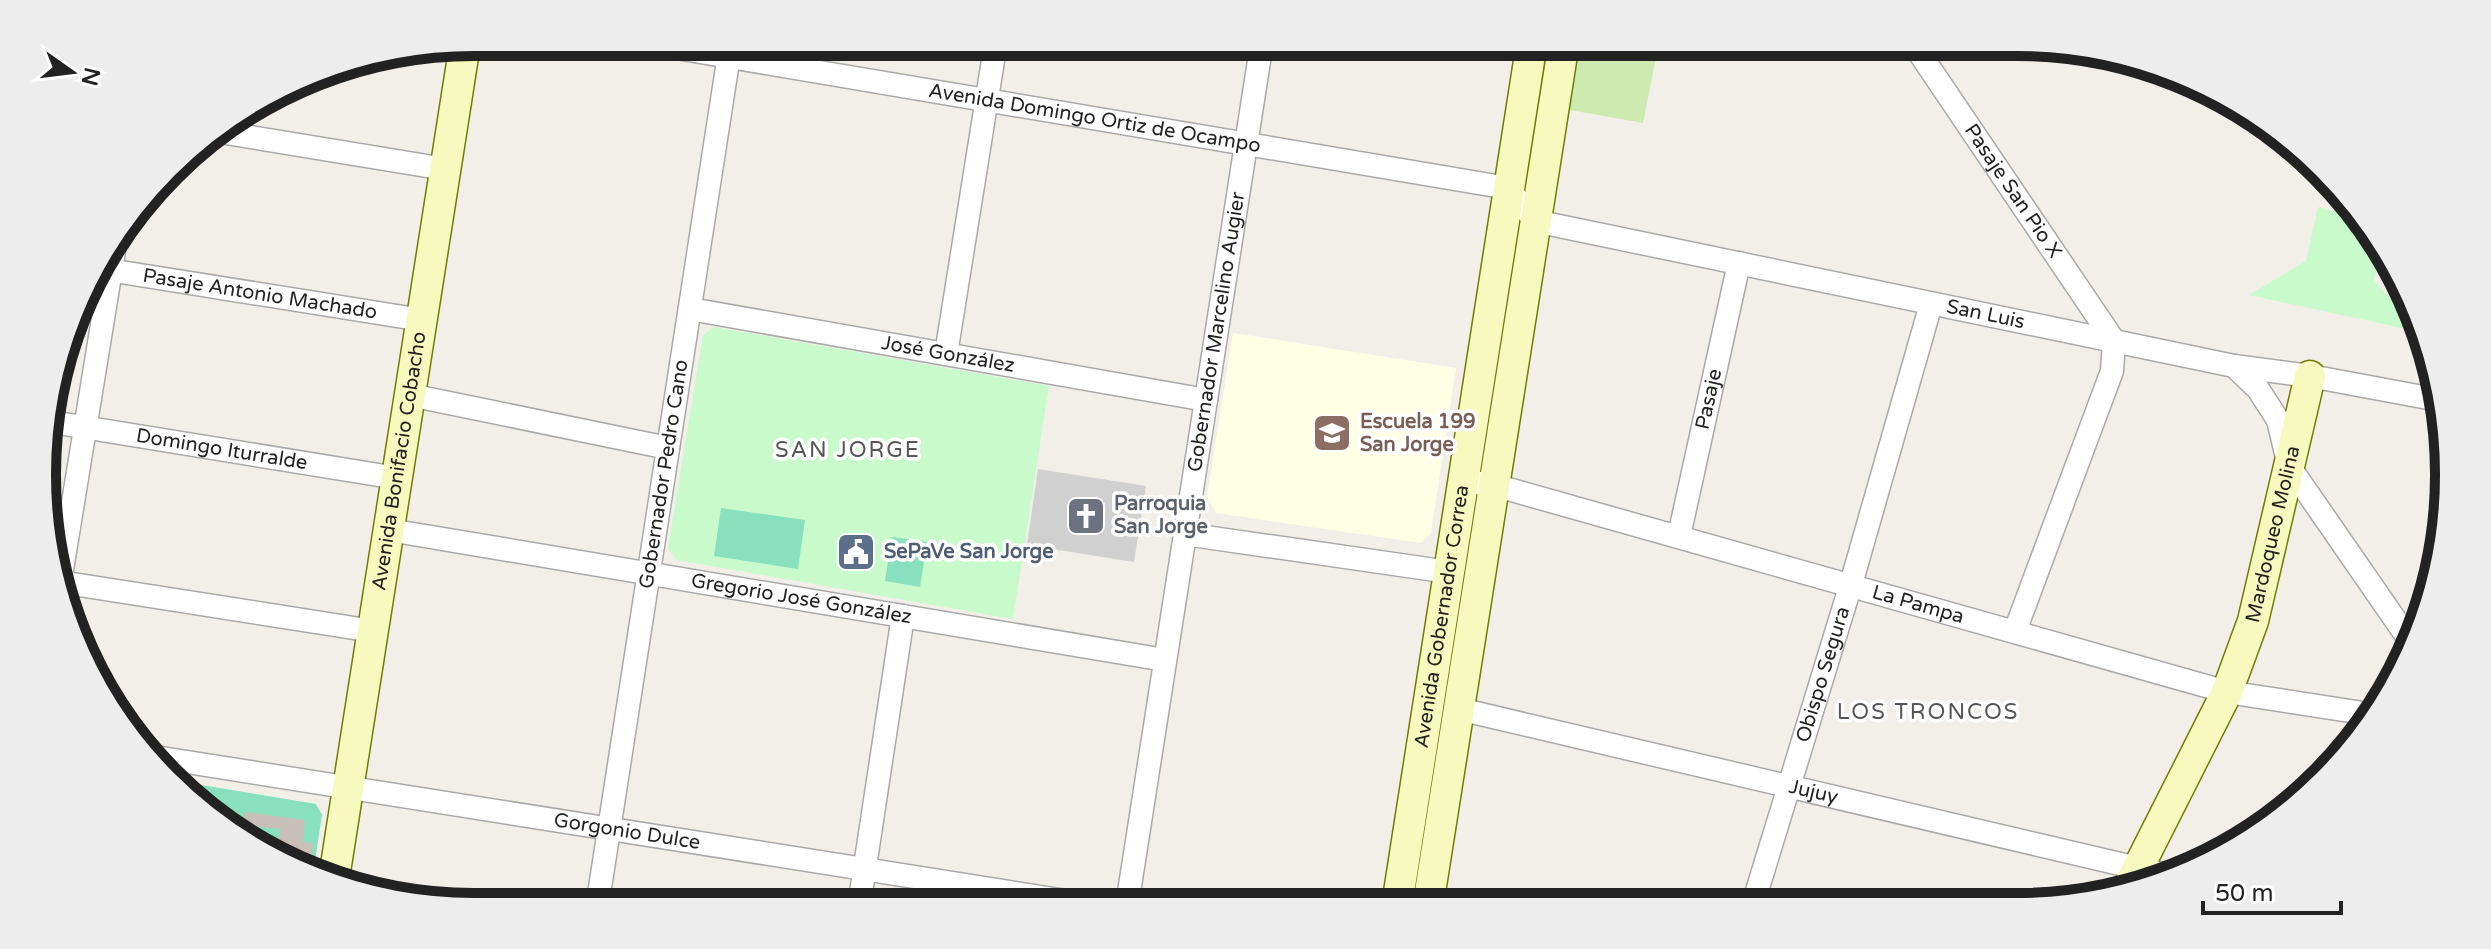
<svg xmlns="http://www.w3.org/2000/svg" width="2491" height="949" font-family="'Varela Round',sans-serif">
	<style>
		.education { fill: #ffffe5 }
		.religious { fill: #d0d0d0 }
		.grass { fill: #cdebb0 }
		.park { fill: #c8facc }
		.pitch { fill: #88e0be }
		.building { fill: #c7bfb8 }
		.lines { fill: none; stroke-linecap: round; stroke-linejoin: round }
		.street-casing { stroke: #a9a9a9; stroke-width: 25 }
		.secondary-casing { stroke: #707d05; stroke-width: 33 }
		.street { stroke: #fff; stroke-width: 22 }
		.secondary { stroke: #f7fabf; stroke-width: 30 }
		.labels { text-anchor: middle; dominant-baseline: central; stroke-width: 7; stroke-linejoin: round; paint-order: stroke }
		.street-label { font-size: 20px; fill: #222; stroke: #fff }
		.education-label { font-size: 20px; font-weight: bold; fill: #785e54; stroke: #fff; text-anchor: start }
		.worship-label { font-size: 20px; font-weight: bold; fill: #5b616d; stroke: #fff; text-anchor: start }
		.service-label { font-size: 20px; font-weight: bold; fill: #4e5e75; stroke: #fff; text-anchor: start }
		.neighbourhood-label { font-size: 22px; letter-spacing: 2px; fill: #555; stroke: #fff }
		.rim { fill: none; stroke: #222; stroke-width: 10 }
	</style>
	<rect width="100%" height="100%" fill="#f2efe9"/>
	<path class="education" d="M1233 333 1456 368 1431 533 1421 543 1216 513 1207 497Z"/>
	<path class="religious" d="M1038 469 1146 486 1134 562 1027 545Z"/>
	<path class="grass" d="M1575 42H1659L1643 123 1564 109Z"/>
	<path class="park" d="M2318 207 2353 215 2381 247 2374 280 2414 325 2416 331 2249 295 2306 261Z
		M714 327 1049 386 1013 619 677 560 668 549 703 335Z"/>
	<path class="pitch" d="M721 508 805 520 798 569 714 556Z
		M892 537 927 542 920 587 885 581Z
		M177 781 316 804 322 815 314 868 212 818Z"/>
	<path class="building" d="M245 812 305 820 303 842 313 843 312 855 302 854 301 862 278 851 280 829 243 825Z"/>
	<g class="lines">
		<defs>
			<g id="street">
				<path id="s1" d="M641 42 1508 188 1535 221 2234 366 2310 376 2439 400"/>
				<path id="s2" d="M1912 42 2114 341 2112 371 2015 631"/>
				<path d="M220 132 445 169"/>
				<path d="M116 239 60 582 373 631"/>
				<path id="s3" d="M96 268 422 320"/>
				<path id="s4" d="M690 309 1206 400"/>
				<path d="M946 354 996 42"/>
				<path d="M2234 366 2258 389 2278 420 2289 466 2410 641"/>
				<path d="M410 395 668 448"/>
				<path id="s5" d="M46 421 397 478"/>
				<path id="s6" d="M1463 481 1494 485 2227 692 2376 715"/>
				<path id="s7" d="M389 530 1165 660"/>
				<path d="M1185 534 1449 572"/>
				<path id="s8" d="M1679 536 1739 263"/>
				<path id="s9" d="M1459 709 2167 875"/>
				<path id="s10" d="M155 757 1098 906"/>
				<path id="s11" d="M1753 904 1851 584 1931 304"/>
				<path id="s12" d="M1127 905 1262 42"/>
				<path d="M859 906 903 616"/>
				<path id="s13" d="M597 907 731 42"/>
			</g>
			<g id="secondary">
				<path id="s14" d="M334 878 465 44"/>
				<path id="s15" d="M2129 886 2227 692 2253 621 2310 376"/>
				<path id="s16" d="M1397 905 1532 42"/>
				<path d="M1428 905 1564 42"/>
			</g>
		</defs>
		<use href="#street" class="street-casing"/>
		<use href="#secondary" class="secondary-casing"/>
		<use href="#street" class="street"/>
		<use href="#secondary" class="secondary"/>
	</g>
	<defs>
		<symbol id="school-square" viewBox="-11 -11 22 22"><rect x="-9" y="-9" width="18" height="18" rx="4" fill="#8d6e63" stroke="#fff"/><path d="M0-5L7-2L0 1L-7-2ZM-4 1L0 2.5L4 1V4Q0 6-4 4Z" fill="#fff"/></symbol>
		<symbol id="church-square" viewBox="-11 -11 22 22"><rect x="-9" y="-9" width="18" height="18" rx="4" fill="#6b7280" stroke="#fff"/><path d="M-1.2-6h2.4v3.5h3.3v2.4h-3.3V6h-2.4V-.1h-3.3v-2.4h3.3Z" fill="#fff"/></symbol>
		<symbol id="civic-square" viewBox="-11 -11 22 22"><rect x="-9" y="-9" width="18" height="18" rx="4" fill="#5c6f8a" stroke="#fff"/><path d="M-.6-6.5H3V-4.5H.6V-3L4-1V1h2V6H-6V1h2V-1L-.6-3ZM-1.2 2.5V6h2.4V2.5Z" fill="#fff"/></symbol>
	</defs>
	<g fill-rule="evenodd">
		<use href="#school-square" x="1310" y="411" width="44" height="44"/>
		<use href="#church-square" x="1064" y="494" width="44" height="44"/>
		<use href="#civic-square" x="834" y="530" width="44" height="44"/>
	</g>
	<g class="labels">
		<g class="street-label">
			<text stroke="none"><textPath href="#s1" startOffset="460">Avenida Domingo Ortiz de Ocampo</textPath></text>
			<text stroke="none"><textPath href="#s2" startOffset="180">Pasaje San Pio X</textPath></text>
			<text stroke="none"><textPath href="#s3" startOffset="166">Pasaje Antonio Machado</textPath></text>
			<text stroke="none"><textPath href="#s1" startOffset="1382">San Luis</textPath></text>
			<text stroke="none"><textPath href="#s12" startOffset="580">Gobernador Marcelino Augier</textPath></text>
			<text stroke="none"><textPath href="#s4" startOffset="262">José González</textPath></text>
			<text stroke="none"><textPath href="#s8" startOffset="140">Pasaje</textPath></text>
			<text stroke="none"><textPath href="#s5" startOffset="178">Domingo Iturralde</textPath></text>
			<text stroke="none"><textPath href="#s14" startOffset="422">Avenida Bonifacio Cobacho</textPath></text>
			<text stroke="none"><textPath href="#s13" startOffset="438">Gobernador Pedro Cano</textPath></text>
			<text stroke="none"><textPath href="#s15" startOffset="382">Mardoqueo Molina</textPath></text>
			<text stroke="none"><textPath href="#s7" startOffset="418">Gregorio José González</textPath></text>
			<text stroke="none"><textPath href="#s6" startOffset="472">La Pampa</textPath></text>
			<text stroke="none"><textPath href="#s16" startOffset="292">Avenida Gobernador Correa</textPath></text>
			<text stroke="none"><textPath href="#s11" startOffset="240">Obispo Segura</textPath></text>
			<text stroke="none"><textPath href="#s9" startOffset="364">Jujuy</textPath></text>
			<text stroke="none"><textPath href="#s10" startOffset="478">Gorgonio Dulce</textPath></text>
		</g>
		<g class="education-label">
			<text x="1360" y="422">Escuela 199<tspan x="1360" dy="23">San Jorge</tspan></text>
		</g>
		<g class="worship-label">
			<text x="1114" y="504">Parroquia<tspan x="1114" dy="23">San Jorge</tspan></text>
		</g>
		<g class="service-label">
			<text x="884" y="552">SePaVe San Jorge</text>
		</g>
		<g class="neighbourhood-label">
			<text x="848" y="450">SAN JORGE</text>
			<text x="1928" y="712">LOS TRONCOS</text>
		</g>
	</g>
	<path d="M0 0H2491V949H0ZM474 56H2017A418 418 0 0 1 2435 474V475A418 418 0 0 1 2017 893H474A418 418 0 0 1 56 475V474A418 418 0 0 1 474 56Z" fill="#ededed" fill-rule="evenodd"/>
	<path class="rim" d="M474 56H2017A418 418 0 0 1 2435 474V475A418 418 0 0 1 2017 893H474A418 418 0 0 1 56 475V474A418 418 0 0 1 474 56Z"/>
	<g transform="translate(72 72) rotate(104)" stroke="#ffffff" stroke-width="6" paint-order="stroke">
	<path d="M0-6L14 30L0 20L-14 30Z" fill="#222222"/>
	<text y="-12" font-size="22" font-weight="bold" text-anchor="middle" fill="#222222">N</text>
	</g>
	<path d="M2203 901v12h138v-12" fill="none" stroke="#222222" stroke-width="4"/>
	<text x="2215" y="901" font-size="24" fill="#222222" stroke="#ffffff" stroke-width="6" paint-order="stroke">50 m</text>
</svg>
